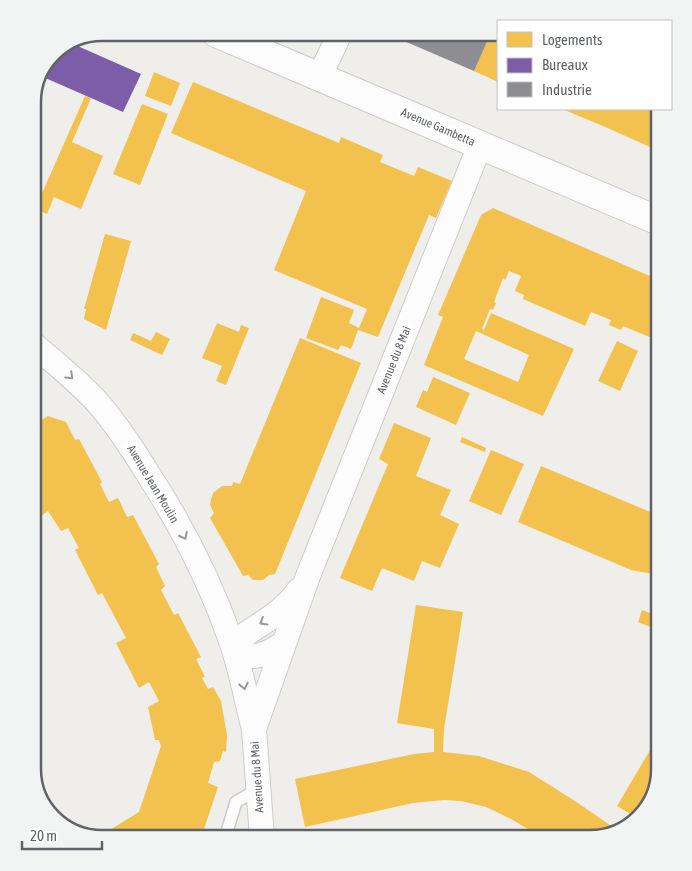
<svg xmlns="http://www.w3.org/2000/svg" width="692" height="871" font-family="'Asap Condensed',sans-serif">
	<style>
		.homes { fill: #f2c14e; fill-rule: evenodd }
		.offices { fill: #7b5ea7 }
		.industry { fill: #8d8d92 }
		.lines { fill: none; stroke-linecap: round; stroke-linejoin: round }
		.lane-casing { stroke: #cbcccc; stroke-width: 14 }
		.street-casing { stroke: #cbcccc; stroke-width: 26 }
		.secondary-casing { stroke: #cacacb; stroke-width: 30 }
		.lane { stroke: #fdfcfc; stroke-width: 11 }
		.street { stroke: #fdfcfc; stroke-width: 24 }
		.secondary { stroke: #fdfcfc; stroke-width: 28 }
		.oneway { stroke: #96999c }
		.labels { text-anchor: middle; dominant-baseline: central; stroke-width: 5; stroke-linejoin: round; paint-order: stroke }
		.street-label { font-size: 12px; fill: #5f6368; stroke: #fff }
		.rim { fill: none; stroke: #5f6368; stroke-width: 2.5 }
	</style>
	<rect width="100%" height="100%" fill="#efeeea"/>
	<path class="homes" d="M491 33H498V82L474 71Z
		M154 72 180 83 171 106 145 96Z
		M193 82 339 143 341 137 383 155 380 162 414 176 418 167 452 181 436 218 429 215 378 337 358 330 351 349 341 345 338 350 306 338 321 297 354 310 349 323 359 328 367 309 274 270 306 191 171 133Z
		M85 96 91 98 72 142 103 156 81 209 54 197 47 214 35 209Z
		M142 104 168 114 140 185 113 174Z
		M562 109H659V151L603 126Z
		M493 208 659 280V341L623 326 621 330 609 325 611 320 591 312 585 326 581 324 523 299 524 295 515 291 521 276 509 271 505 280 503 278 494 302 496 303 493 310 490 309 482 329 484 330 491 313 574 349 543 416 424 365 443 317 438 315 481 215ZM476 331 529 355 518 382 464 359Z
		M105 234 131 241 106 330 84 319 86 309H84Z
		M217 323 239 332 241 325 249 328 226 385 216 381 222 366 202 358Z
		M156 332 170 339 162 355 130 340 133 333 151 341Z
		M300 338 361 363 275 574 269 575 263 580H253L248 575 243 576 210 518 214 513 210 505 211 499 213 493 222 486H232L233 482 240 484Z
		M617 341 638 351 620 391 598 381Z
		M433 377 470 393 456 425 416 407 423 390 427 392Z
		M48 416 66 422 75 440 79 439 102 482 100 484 109 502 118 498 127 517 133 515 159 564 156 567 165 586 161 590 174 615 178 613 201 657 196 659 205 677 202 678 208 689 213 687 221 701 227 735 226 752 223 751 220 761 214 762 208 783 218 787 201 838H98L68 829 63 825 100 836 139 812 161 746 159 740H155L148 707 159 701 149 682 139 688 116 643 126 638 102 593 98 595 75 550 79 548 68 528 61 531 48 511 39 517 33 505V425Z
		M394 423 431 438 416 476 451 490 440 515 459 524 440 568 422 561 414 581 382 568 372 591 340 578 388 464 379 459Z
		M462 437 486 448 485 452 460 442Z
		M491 450 524 464 501 515 469 501Z
		M541 466 655 514 659 503V575L631 570 518 522Z
		M416 605 463 612 444 729 443 752 479 756 529 772 578 803 617 830 590 838H543L511 819 486 807 461 801 444 800 413 803 305 827 295 779 414 754 434 752V729L397 723Z
		M642 610 658 616 653 628 638 622Z
		M659 735V769L650 803 637 818 617 806Z"/>
	<path class="offices" d="M73 44 141 74 123 112 43 77 56 50Z"/>
	<path class="industry" d="M408 33H491L474 71 404 41Z"/>
	<g class="lines">
		<defs>
			<path id="lane" d="M225 838 236 802 258 789"/>
			<path id="street" d="M319 78 340 33
				M33 344C55 363 78 381 98 403 118 426 134 451 150 477 183 528 211 584 231 641 241 669 246 699 254 729
				M232 644C255 626 283 614 299 590
				M234 650C253 662 267 654 284 643
				M262 838 254 729 308 576 480 145"/>
			<path id="secondary" d="M216 33 659 221"/>
		</defs>
		<use href="#lane" class="lane-casing"/>
		<use href="#street" class="street-casing"/>
		<use href="#secondary" class="secondary-casing"/>
		<use href="#lane" class="lane"/>
		<use href="#street" class="street"/>
		<use href="#secondary" class="secondary"/>
	</g>
	<defs><path id="oneway-chevron" d="M-2-3.5L2.5 0L-2 3.5" fill="none" stroke-width="1.6" stroke-linecap="round" stroke-linejoin="round" transform="scale(1.25)"/></defs>
	<g class="oneway">
		<use href="#oneway-chevron" transform="translate(70 376) rotate(44)"/>
		<use href="#oneway-chevron" transform="translate(184 536) rotate(63)"/>
		<use href="#oneway-chevron" transform="translate(263 622) rotate(149)"/>
		<use href="#oneway-chevron" transform="translate(244 686) rotate(78)"/>
	</g>
	<g class="labels">
		<g class="street-label">
			<text transform="translate(438 127) rotate(23)">Avenue Gambetta</text>
			<text transform="translate(394 360) rotate(-68)">Avenue du 8 Mai</text>
			<text transform="translate(153 484) rotate(59)">Avenue Jean Moulin</text>
			<text transform="translate(257 777) rotate(-94)">Avenue du 8 Mai</text>
		</g>
	</g>
	<path d="M0 0H692V871H0ZM102 41H590A61 61 0 0 1 651 102V769A61 61 0 0 1 590 830H102A61 61 0 0 1 41 769V102A61 61 0 0 1 102 41Z" fill="#f2f3f3" fill-rule="evenodd"/>
	<path class="rim" d="M102 41H590A61 61 0 0 1 651 102V769A61 61 0 0 1 590 830H102A61 61 0 0 1 41 769V102A61 61 0 0 1 102 41Z"/>
	<rect x="497" y="20" width="175" height="90" fill="#ffffff" stroke="#bfc1c3"/>
	<rect x="507" y="32" width="25" height="15" fill="#f2c14e" stroke="#bfc1c3"/>
	<text x="542" y="45" font-size="15" fill="#5f6368">Logements</text>
	<rect x="507" y="58" width="25" height="15" fill="#7b5ea7" stroke="#bfc1c3"/>
	<text x="542" y="70" font-size="15" fill="#5f6368">Bureaux</text>
	<rect x="507" y="82" width="25" height="15" fill="#8d8d92" stroke="#bfc1c3"/>
	<text x="542" y="95" font-size="15" fill="#5f6368">Industrie</text>
	<path d="M22 841v8h80v-8" fill="none" stroke="#5f6368" stroke-width="2.5"/>
	<text x="30" y="841" font-size="15" fill="#5f6368" stroke="#ffffff" stroke-width="4" paint-order="stroke">20 m</text>
</svg>
